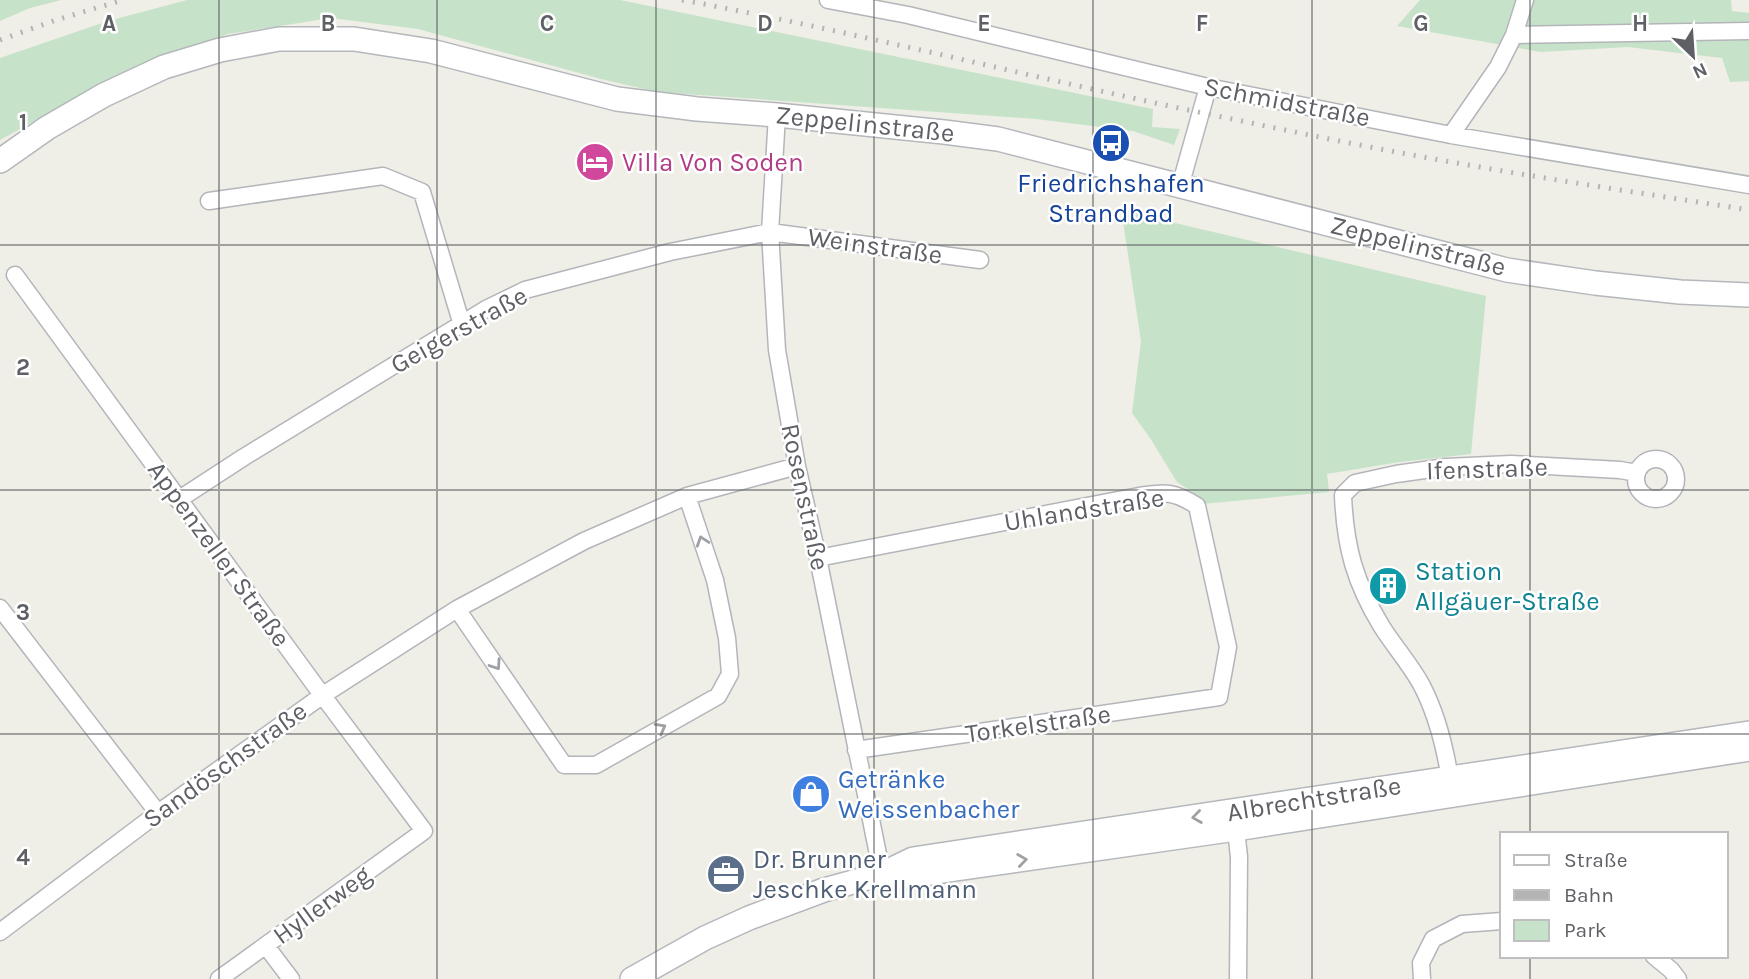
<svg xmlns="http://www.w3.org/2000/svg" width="1749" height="979" font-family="Karla,sans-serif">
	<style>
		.green { fill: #c6e3c9 }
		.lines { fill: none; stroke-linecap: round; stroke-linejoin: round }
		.street-casing { stroke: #b4b5ba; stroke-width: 19 }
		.secondary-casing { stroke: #b5b7bc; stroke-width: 26 }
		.street { stroke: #fff; stroke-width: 16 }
		.secondary { stroke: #fff; stroke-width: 23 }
		.rail { stroke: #b4b4b5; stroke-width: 5; stroke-dasharray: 2 9; stroke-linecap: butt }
		.oneway { stroke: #9ea0a3 }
		.grid { fill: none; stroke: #5e6065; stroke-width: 2; stroke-opacity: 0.55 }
		.labels { text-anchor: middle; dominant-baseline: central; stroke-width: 5; stroke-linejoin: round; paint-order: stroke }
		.street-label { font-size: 26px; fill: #5e6065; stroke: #fff }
		.hotel-label { font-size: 26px; fill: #b23c85; stroke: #fff; text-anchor: start }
		.transit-label { font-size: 26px; fill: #164399; stroke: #fff }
		.culture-label { font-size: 26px; fill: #0d838f; stroke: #fff; text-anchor: start }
		.shop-label { font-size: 26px; fill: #366cbe; stroke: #fff; text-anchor: start }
		.service-label { font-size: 26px; fill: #4e5e75; stroke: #fff; text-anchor: start }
		.grid-label { font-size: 23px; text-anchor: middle; font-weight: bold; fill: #5e6065; stroke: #fff; stroke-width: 5; stroke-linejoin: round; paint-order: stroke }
	</style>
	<rect width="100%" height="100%" fill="#efeee7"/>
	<path class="green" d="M0 0H61L30 8 0 21Z
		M187 0H620L1153 109 1152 127 1180 129 1174 145 1133 131 1036 119 657 92 601 79 418 29 331 18 228 34 126 71 0 140V58L108 21Z
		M1420 0H1731L1732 11 1749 13V81L1730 82 1722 58 1628 47 1541 52 1397 26Z
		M1121 208 1158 219 1486 296 1471 454 1400 462 1327 474 1329 492 1202 504 1195 494 1177 482 1150 438 1132 413 1141 341Z"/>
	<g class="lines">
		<defs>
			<path id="street" d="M828 0 908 15 1208 87 1451 135 1749 185
				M1514 35 1749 31
				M777 115 770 232 777 350 797 466 818 558 882 874
				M1451 135 1498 67 1514 35 1525 0
				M1178 187 1183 176 1208 87
				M209 201 383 176 422 192 462 325
				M15 275 317 688 424 831 219 979
				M1636 479a20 20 0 1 1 40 0a20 20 0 1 1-40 0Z
				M178 500 244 457 486 309 525 290 670 252 770 232 980 260
				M818 558 1139 496C1165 492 1174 491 1197 506L1228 647 1219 697 856 750
				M0 608 158 813
				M457 609 564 765H596L718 696 730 674 727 638 715 580 687 496
				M1451 786C1446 751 1438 716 1421 684 1410 664 1394 646 1382 627 1355 583 1345 547 1343 495L1355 483 1396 474 1446 467 1511 464 1620 470 1637 473
				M1235 821 1239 857 1238 979
				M0 932 158 813 323 695 457 609 584 541 687 496 797 466
				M266 946 291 979
				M1654 956 1671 970 1678 979
				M1422 979 1421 963 1433 939 1462 924 1502 921"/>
			<path id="secondary" d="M0 161 47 128 104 95 164 67 220 50 279 39H354L431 51 617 99 697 109 777 115 944 132 998 139 1507 270 1595 283 1680 292 1749 295
				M885 874 906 877 956 869 1236 829 1749 749
				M632 979 705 938 749 918 824 890 882 874 913 859 1749 733"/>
		</defs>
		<use href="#street" class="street-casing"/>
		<use href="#secondary" class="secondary-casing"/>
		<use href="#street" class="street"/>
		<use href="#secondary" class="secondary"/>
		<path class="rail" d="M682 0C867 34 1048 82 1232 119 1309 135 1386 151 1463 164 1558 181 1654 195 1749 210
			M0 40 56 20 123 0"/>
	</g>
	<defs><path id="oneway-chevron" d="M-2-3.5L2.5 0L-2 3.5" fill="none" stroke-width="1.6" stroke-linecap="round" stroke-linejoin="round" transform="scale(1.75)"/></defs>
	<g class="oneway">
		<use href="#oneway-chevron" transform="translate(702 541) rotate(-108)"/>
		<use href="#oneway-chevron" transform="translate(496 665) rotate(56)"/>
		<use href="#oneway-chevron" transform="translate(661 728) rotate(-29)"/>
		<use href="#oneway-chevron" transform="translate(1197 817) rotate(172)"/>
		<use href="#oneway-chevron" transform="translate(1022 860) rotate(-8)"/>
	</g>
	<path class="grid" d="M219 0V979M437 0V979M656 0V979M874 0V979M1093 0V979M1312 0V979M1530 0V834M0 245H1749M0 490H1749M0 734H1749M1530 956V979"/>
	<defs>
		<symbol id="bus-disc" viewBox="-11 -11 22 22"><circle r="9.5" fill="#1a4fb4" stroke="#fff"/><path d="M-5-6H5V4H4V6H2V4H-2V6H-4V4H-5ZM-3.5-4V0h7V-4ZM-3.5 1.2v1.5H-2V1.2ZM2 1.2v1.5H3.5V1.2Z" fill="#fff"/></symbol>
		<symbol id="hotel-disc" viewBox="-11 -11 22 22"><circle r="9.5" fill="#d1479c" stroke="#fff"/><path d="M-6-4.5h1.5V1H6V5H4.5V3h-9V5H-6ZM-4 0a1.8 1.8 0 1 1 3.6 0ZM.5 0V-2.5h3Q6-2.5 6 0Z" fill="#fff"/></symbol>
		<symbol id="building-disc" viewBox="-11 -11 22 22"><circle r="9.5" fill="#0f9aa8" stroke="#fff"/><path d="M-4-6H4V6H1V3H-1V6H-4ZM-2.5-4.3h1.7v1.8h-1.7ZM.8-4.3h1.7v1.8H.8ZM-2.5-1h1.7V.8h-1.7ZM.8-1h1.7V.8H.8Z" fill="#fff"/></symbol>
		<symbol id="shop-disc" viewBox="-11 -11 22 22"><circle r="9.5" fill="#3f7fe0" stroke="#fff"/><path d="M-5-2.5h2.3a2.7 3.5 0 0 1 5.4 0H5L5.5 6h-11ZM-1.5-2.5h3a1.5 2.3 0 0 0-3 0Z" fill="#fff"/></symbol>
		<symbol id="office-disc" viewBox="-11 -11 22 22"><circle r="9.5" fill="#5c6f8a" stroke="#fff"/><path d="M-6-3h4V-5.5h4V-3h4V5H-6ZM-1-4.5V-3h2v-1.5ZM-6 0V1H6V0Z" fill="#fff"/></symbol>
	</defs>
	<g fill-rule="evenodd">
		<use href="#bus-disc" x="1089" y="121" width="44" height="44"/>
		<use href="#hotel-disc" x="573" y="140" width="44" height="44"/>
		<use href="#building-disc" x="1366" y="564" width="44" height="44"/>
		<use href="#shop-disc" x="789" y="772" width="44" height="44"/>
		<use href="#office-disc" x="704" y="852" width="44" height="44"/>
	</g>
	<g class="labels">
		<g class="street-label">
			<text transform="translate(1287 102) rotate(11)">Schmidstraße</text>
			<text transform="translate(865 124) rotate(6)">Zeppelinstraße</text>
			<text transform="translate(875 246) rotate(8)">Weinstraße</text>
			<text transform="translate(1418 246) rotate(14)">Zeppelinstraße</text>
			<text transform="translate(459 330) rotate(-29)">Geigerstraße</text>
			<text transform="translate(1487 469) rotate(-2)">Ifenstraße</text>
			<text transform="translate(805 497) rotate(78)">Rosenstraße</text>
			<text transform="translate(1084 510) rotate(-9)">Uhlandstraße</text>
			<text transform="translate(219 554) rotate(54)">Appenzeller Straße</text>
			<text transform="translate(1038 724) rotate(-8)">Torkelstraße</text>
			<text transform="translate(225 765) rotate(-36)">Sandöschstraße</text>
			<text transform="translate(1314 799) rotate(-9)">Albrechtstraße</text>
			<text transform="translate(322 905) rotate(-36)">Hyllerweg</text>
		</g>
		<g class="hotel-label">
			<text x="622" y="162">Villa Von Soden</text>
		</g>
		<g class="transit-label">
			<text x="1111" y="183">Friedrichshafen<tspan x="1111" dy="30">Strandbad</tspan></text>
		</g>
		<g class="culture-label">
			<text x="1415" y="571">Station<tspan x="1415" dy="30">Allgäuer-Straße</tspan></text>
		</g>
		<g class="shop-label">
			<text x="838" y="779">Getränke<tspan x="838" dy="30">Weissenbacher</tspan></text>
		</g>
		<g class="service-label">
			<text x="753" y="859">Dr. Brunner<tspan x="753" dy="30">Jeschke Krellmann</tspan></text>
		</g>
	</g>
	<g class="grid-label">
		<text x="109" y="31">A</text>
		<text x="328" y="31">B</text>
		<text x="547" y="31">C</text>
		<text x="765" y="31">D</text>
		<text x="984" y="31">E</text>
		<text x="1202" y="31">F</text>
		<text x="1421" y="31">G</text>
		<text x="1640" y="31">H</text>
		<text x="23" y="130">1</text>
		<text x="23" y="375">2</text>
		<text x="23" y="620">3</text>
		<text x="23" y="865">4</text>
	</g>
	<rect x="1500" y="832" width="228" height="126" fill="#ffffff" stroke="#bfbfc1" stroke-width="2"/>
	<rect x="1514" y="855" width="35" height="10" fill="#ffffff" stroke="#bfbfc1" stroke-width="2"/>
	<text x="1564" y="867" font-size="21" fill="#5e6065">Straße</text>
	<rect x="1514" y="890" width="35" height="10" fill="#b4b4b5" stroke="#bfbfc1" stroke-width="2"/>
	<text x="1564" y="902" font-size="21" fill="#5e6065">Bahn</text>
	<rect x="1514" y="920" width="35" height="21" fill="#c6e3c9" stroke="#bfbfc1" stroke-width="2"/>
	<text x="1564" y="937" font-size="21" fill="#5e6065">Park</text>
	<g transform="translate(1693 56) rotate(155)" stroke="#ffffff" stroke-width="5" paint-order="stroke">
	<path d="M0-5L12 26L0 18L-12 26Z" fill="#5e6065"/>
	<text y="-10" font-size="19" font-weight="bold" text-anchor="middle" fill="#5e6065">N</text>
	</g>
</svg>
